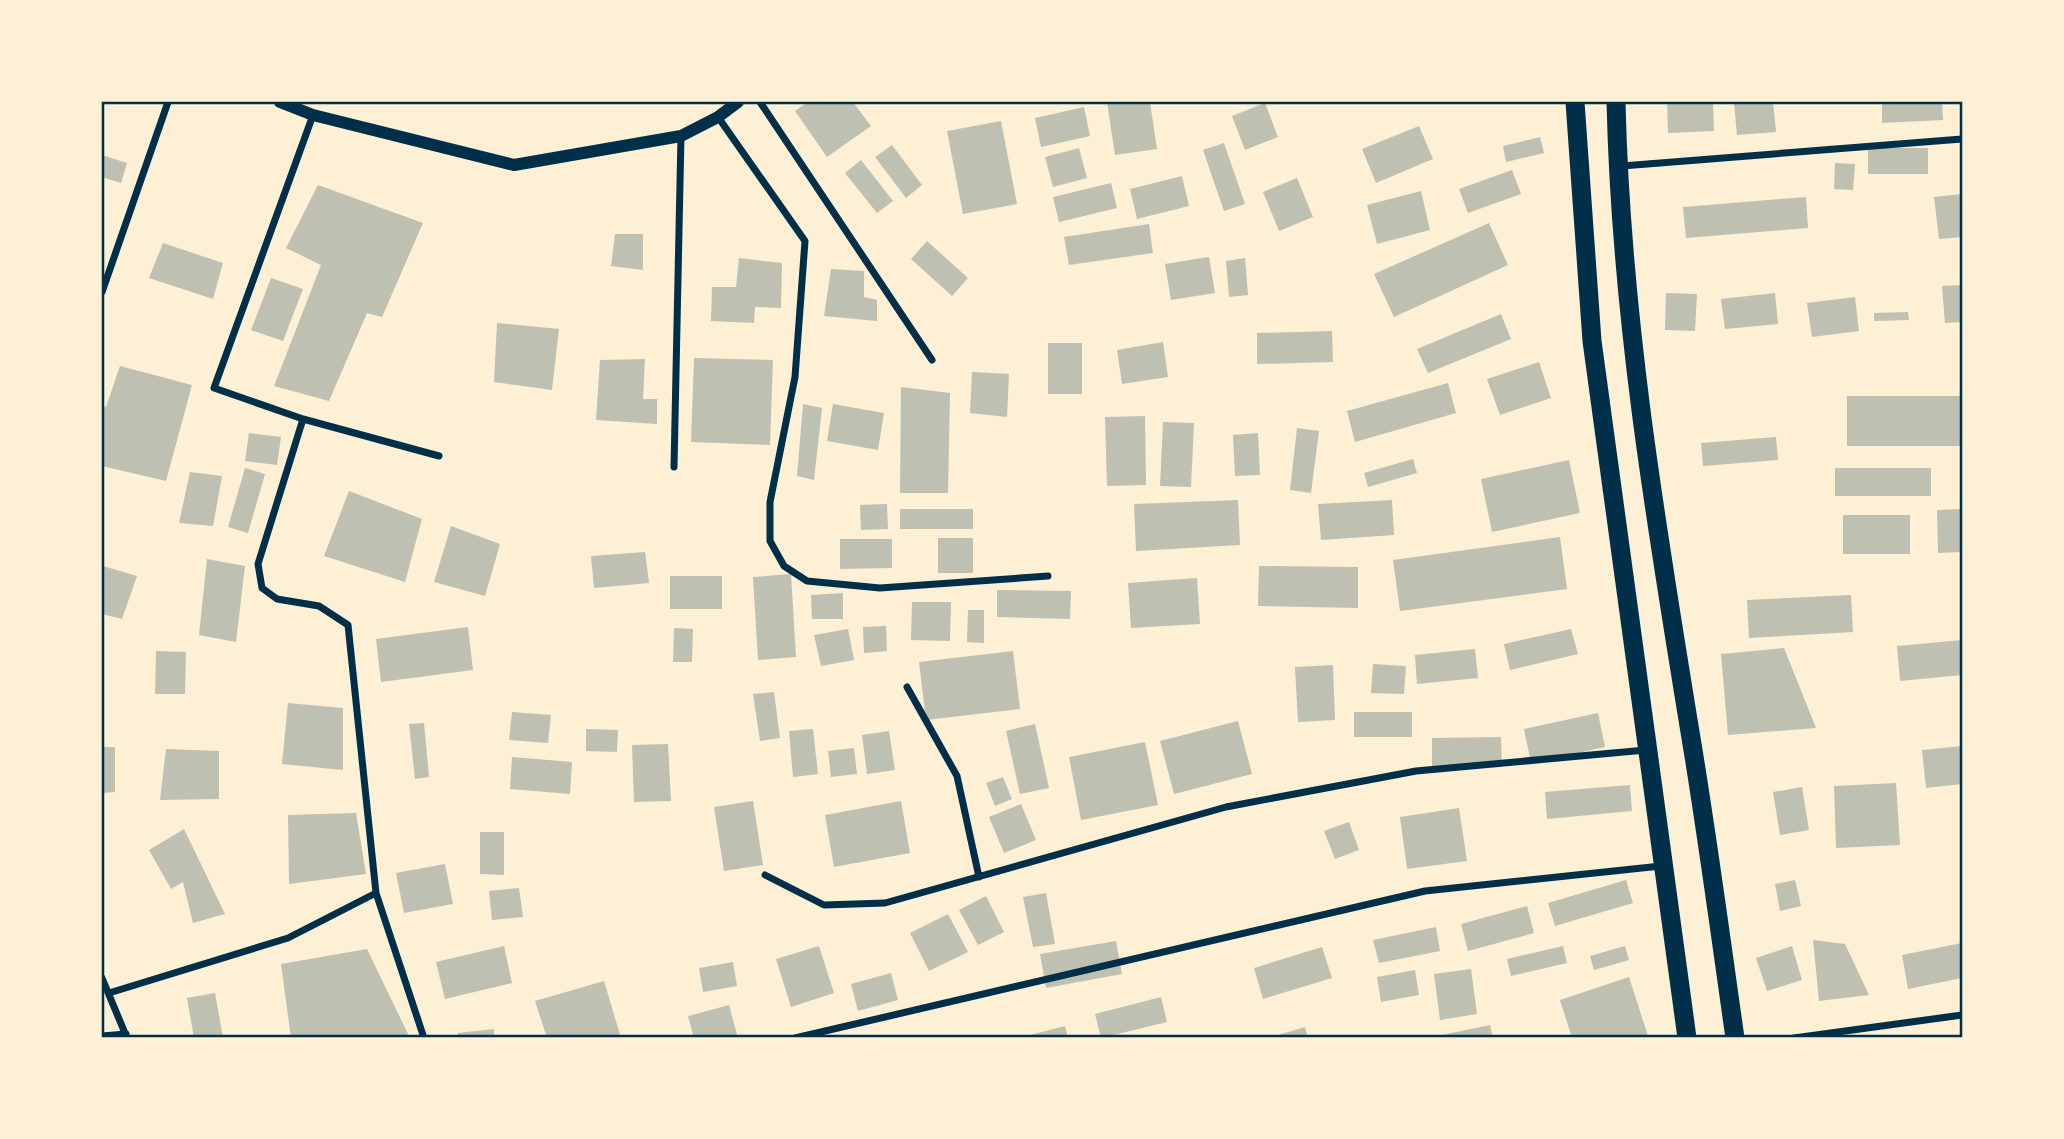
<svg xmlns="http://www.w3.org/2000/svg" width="2064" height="1139" font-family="Jost,sans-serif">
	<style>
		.building { fill: #bec0b2 }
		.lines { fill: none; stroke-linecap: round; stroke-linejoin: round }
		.minor { stroke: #003049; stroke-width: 7 }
		.tertiary { stroke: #003049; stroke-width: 12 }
		.trunk { stroke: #003049; stroke-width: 19 }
		.neatline { fill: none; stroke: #003049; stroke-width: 2.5 }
	</style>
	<rect width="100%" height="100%" fill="#fdf0d5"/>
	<path class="building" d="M808 102H853L871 126 827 157 795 111Z
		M1107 102H1150L1157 149 1115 155Z
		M1667 102H1713L1714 131 1668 133Z
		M1773 102 1776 132 1737 135 1734 103Z
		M1882 102H1942L1943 120 1882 123Z
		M1265 103 1278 137 1245 150 1232 116Z
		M1084 107 1090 136 1041 147 1035 118Z
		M1001 121 1017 204 963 214 947 131Z
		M1419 126 1433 159 1376 183 1362 149Z
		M1540 137 1544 153 1506 162 1503 146Z
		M1224 143 1245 204 1224 211 1203 150Z
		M892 145 922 185 906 198 875 157Z
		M1079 148 1087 178 1053 187 1045 157Z
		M1868 148H1928V174H1868Z
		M102 155 127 163 121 183 102 177Z
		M861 160 893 201 877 213 845 173Z
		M1835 163 1855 164 1853 190 1834 189Z
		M1512 170 1521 194 1468 213 1459 189Z
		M1182 176 1189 206 1137 219 1130 189Z
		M1297 178 1313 217 1279 231 1263 192Z
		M1111 183 1117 208 1059 222 1053 197Z
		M318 185 423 223 382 317 367 313 329 401 274 386 321 265 286 248Z
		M1421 191 1430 230 1377 244 1367 205Z
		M1962 194V237L1939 239 1934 197Z
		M1806 197 1808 228 1686 238 1683 207Z
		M1489 223 1508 265 1394 317 1374 274Z
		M1149 224 1153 253 1069 265 1064 237Z
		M615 234H643V270L611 266Z
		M927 241 968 278 952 296 911 259Z
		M163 243 223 263 213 299 149 278Z
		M1209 257 1215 293 1171 300 1165 264Z
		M739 258 782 263 781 308 755 307 754 323 711 321 712 287H736Z
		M1245 258 1248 295 1229 297 1226 261Z
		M831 269 864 271V297L877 300V321L824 316Z
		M271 278 303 289 283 341 251 330Z
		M1962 285V322L1945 323 1942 286Z
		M1666 293 1697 294 1695 331 1665 330Z
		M1775 293 1778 324 1725 329 1721 299Z
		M1855 297 1859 331 1812 337 1807 303Z
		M1908 312 1909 320 1874 321V313Z
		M1501 314 1511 339 1428 373 1417 349Z
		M497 323 559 329 552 390 494 382Z
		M1332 331 1333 362 1257 364V333Z
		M1163 342 1168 377 1122 384 1117 350Z
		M1048 343H1082V394H1048Z
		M694 358 773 360 770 445 691 442Z
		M645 359 643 399H657V424L596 420 600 360Z
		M1539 362 1551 398 1500 415 1487 379Z
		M120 366 192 385 166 481 102 466V406L106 407Z
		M972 372 1009 374 1007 417 970 413Z
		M1448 383 1456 413 1355 442 1347 411Z
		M901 387 950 393 948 493H900Z
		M1847 396H1962V446H1847Z
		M803 404 822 408 814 480 797 476Z
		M833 404 884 413 878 450 827 441Z
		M1145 416 1146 485 1107 486 1105 417Z
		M1163 422 1194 423 1191 487 1160 486Z
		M1297 428 1319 431 1311 493 1290 490Z
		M249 433 281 437 277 465 245 461Z
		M1258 433 1260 475 1235 476 1233 435Z
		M1776 437 1778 460 1703 466 1701 443Z
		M1413 459 1417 473 1368 487 1364 473Z
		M1569 460 1580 513 1492 532 1481 479Z
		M245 468 265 474 248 533 228 527Z
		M1835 468H1931V496H1835Z
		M190 472 222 476 213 526 179 523Z
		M349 491 422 519 405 582 324 556Z
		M1238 500 1240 545 1136 551 1134 504Z
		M1392 500 1394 535 1321 540 1318 504Z
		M887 504 888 529 861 530 860 505Z
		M900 509H973V529H900Z
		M1962 509V552L1938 553 1937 510Z
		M1843 515H1910V554H1843Z
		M451 526 500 544 485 596 434 582Z
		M1560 537 1567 589 1400 611 1393 560Z
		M938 538H973V573H938Z
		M840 539H892V568L840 569Z
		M645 552 649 583 594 588 591 556Z
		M207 559 245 566 236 642 199 635Z
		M103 566 137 576 122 619 102 614Z
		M1259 566 1358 567V608L1258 606Z
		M791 574 796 657 758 660 753 577Z
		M670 576H722V609H670Z
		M1197 578 1200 624 1131 628 1128 583Z
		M997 590 1071 591 1070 619 997 617Z
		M843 593V619H812L811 595Z
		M1851 595 1853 632 1749 638 1747 600Z
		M912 602H951L950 641 911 640Z
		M968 610H984V643L967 642Z
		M886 626 887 651 864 653 863 627Z
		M468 627 473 670 381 682 376 639Z
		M674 628 693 629 692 662H673Z
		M848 629 854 660 821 666 814 635Z
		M1571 629 1578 654 1510 670 1504 644Z
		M1962 640V675L1900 681 1897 646Z
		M1784 648 1816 728 1728 735 1721 654Z
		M1475 649 1478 678 1417 684 1415 655Z
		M156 651 186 652 185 694H155Z
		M1013 651 1020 709 926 720 919 662Z
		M1373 664 1406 666 1404 694 1371 693Z
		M1333 665 1335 720 1298 722 1295 667Z
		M774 692 780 738 760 741 753 694Z
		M288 703 343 708V770L282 764Z
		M512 712 551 715 548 743 509 740Z
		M1354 712H1412V737H1354Z
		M1598 713 1605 747 1531 763 1524 729Z
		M1238 721 1252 774 1174 794 1160 741Z
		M424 723 429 777 415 779 409 724Z
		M1035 724 1049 788 1020 794 1006 731Z
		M586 729 618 730 617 752 586 751Z
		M813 729 818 774 793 777 789 731Z
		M889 731 895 770 867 774 862 735Z
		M1501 737 1502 767 1432 769V738Z
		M1145 742 1158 805 1081 820 1069 757Z
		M668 744 671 801 634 802 632 745Z
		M1962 746V784L1926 788 1922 750Z
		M102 747H115V792L102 793Z
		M854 748 857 774 831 777 828 751Z
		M166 749 219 751V799L160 800Z
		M512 757 572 762 570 794 510 789Z
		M1003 777 1012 799 995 806 986 783Z
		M1896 783 1900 845 1836 848 1834 786Z
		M1630 785 1632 811 1547 819 1545 792Z
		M1802 787 1809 830 1780 835 1773 792Z
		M753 801 763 865 724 871 714 807Z
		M901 801 910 853 834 867 825 815Z
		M1021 804 1036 840 1004 853 989 817Z
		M1459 808 1467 861 1407 869 1400 817Z
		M356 813 366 874 289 884 288 815Z
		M1349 822 1359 850 1335 859 1324 831Z
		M184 829 225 914 193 923 183 882 171 889 149 850Z
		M480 832H504V875L480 874Z
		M445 864 453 904 404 913 396 873Z
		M1626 880 1633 903 1555 926 1548 903Z
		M1795 880 1801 906 1780 911 1775 884Z
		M519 888 523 917 492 920 489 891Z
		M1046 893 1055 944 1033 947 1023 897Z
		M986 896 1004 932 978 945 959 910Z
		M1527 906 1534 933 1468 951 1461 924Z
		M948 914 968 952 929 971 910 933Z
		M1436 927 1440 951 1379 963 1373 940Z
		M1813 940 1845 944 1869 995 1819 1001Z
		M1116 941 1122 974 1046 988 1040 954Z
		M1962 943V978L1908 989 1902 955Z
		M504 946 512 983 445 999 436 962Z
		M819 946 834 993 791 1007 776 959Z
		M1563 946 1567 963 1511 976 1507 959Z
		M1625 946 1629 960 1594 970 1590 956Z
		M1792 946 1802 980 1767 991 1756 958Z
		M1322 947 1332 978 1263 999 1254 968Z
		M367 949 409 1036 291 1038 281 964Z
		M733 962 737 986 703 992 699 968Z
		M1471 969 1477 1014 1440 1020 1434 974Z
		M1415 970 1419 995 1381 1002 1377 977Z
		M891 973 898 1000 858 1011 851 984Z
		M1629 977 1648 1036 1572 1038 1560 1000Z
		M604 981 621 1038H547L535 1001Z
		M215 993 223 1038H194L187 998Z
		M1161 997 1167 1022 1101 1038 1095 1014Z
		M729 1005 738 1038H694L688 1016Z
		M1490 1025 1493 1038H1437V1036Z
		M1065 1026 1068 1038H1022V1037Z
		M1305 1027 1308 1038H1271V1037Z
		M494 1029V1038H458V1033Z"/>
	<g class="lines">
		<path class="minor" d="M760 102 932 360
			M313 115 214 388 303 419 439 456
			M718 117 805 241 795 377 770 502V541L784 566 807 581 880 588 1048 576
			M1622 166 1962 139
			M102 292 168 102
			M303 419 258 564 262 588 277 599 319 606 348 625 376 893 424 1038
			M674 467 681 136
			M907 687 957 776 979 877
			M765 875 824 905 885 903 1226 807 1416 771 1646 750
			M102 978 127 1038
			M109 993 288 938 376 893
			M102 1036 126 1034
			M795 1038 1425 891 1661 866
			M1794 1038 1962 1015"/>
		<path class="tertiary" d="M280 102 313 115 514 165 681 136 718 117 738 102"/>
		<path class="trunk" d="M1575 102 1592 341 1687 1038
			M1616 102C1621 318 1657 530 1692 744 1708 841 1721 940 1735 1038"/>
	</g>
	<rect width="2064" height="1139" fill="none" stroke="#fdf0d5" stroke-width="206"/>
	<rect x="103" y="103" width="1858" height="933" class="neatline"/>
</svg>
